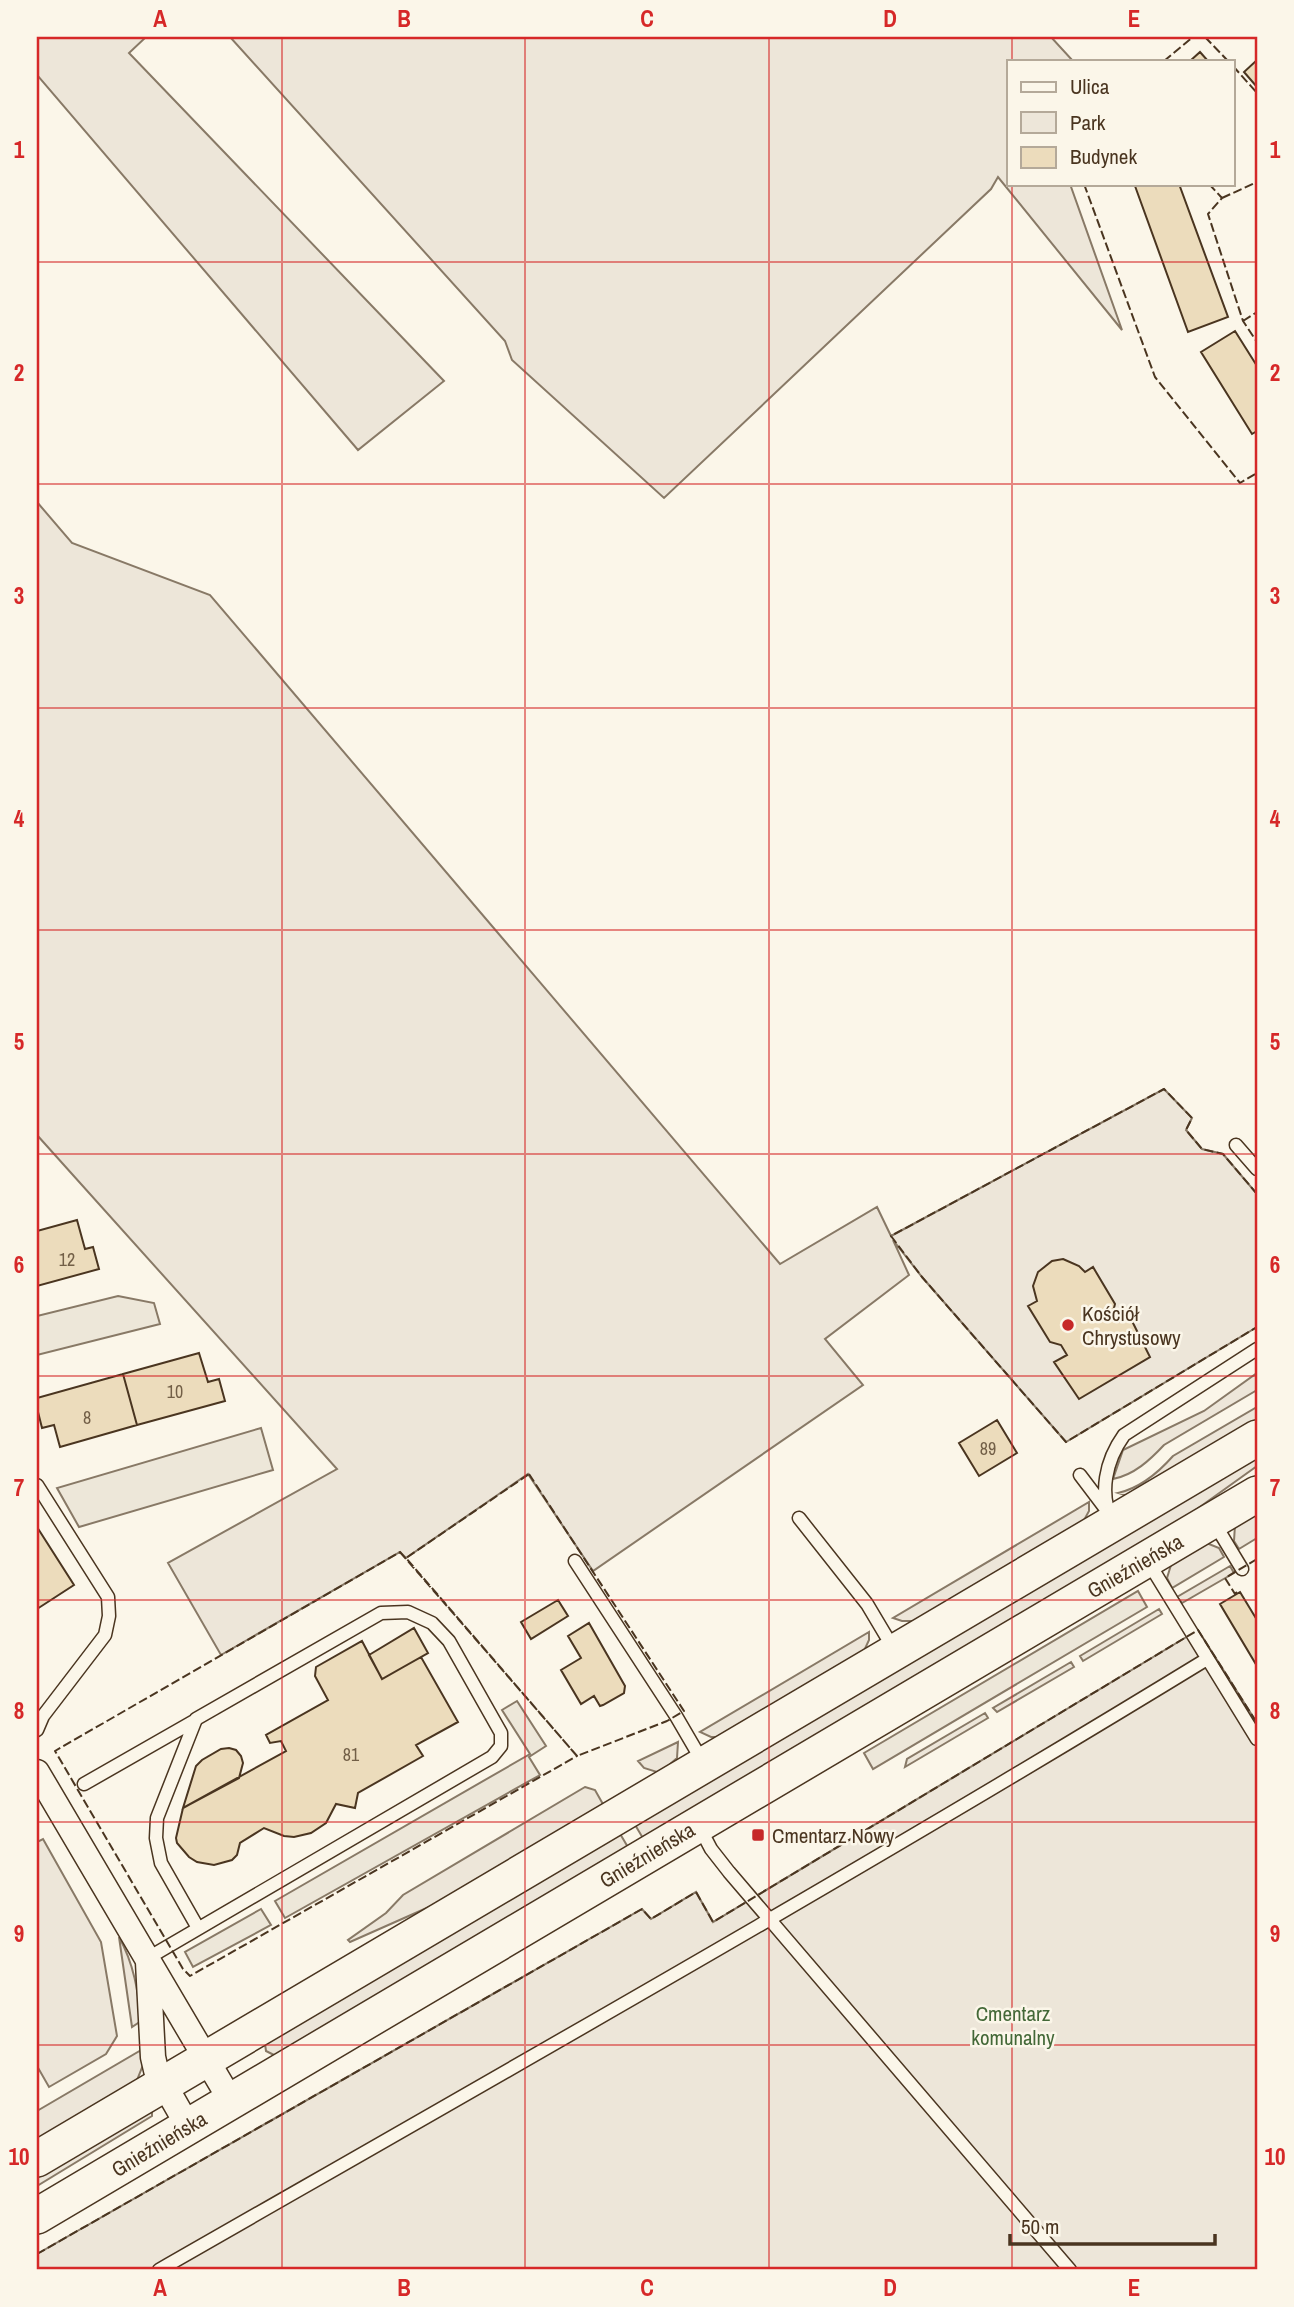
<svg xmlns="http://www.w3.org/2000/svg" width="1294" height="2307" font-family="'Archivo Narrow',sans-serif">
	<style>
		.green { fill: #ede6d9; stroke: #887966; stroke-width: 2 }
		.parking { fill: #ede7d9; stroke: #887966; stroke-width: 2 }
		.building { fill: #ecdcbc; stroke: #4a3520; stroke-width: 2 }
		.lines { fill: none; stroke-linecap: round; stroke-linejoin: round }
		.service-casing { stroke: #4a3520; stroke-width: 15 }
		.minor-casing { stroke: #4a3520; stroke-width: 27 }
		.secondary-casing { stroke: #4a3520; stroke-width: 38 }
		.service { stroke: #fbf6e9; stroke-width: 12 }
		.minor { stroke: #fbf6e9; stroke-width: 24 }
		.secondary { stroke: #fbf6e9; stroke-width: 35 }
		.fence { stroke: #4a3520; stroke-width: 2; stroke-dasharray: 9 3.5; stroke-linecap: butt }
		.grid { fill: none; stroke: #d62828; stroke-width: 2; stroke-opacity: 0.55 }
		.poi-dot { fill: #c62828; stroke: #fbf6e9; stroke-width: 2.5 }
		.labels { text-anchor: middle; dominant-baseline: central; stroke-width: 5; stroke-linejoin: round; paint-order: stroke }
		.number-label { font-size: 18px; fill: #725f47 }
		.poi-label { font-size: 21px; fill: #4a3520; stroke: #fbf6e9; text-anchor: start }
		.street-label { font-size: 21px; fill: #4a3520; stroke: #fbf6e9 }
		.park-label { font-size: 21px; fill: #436837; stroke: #fbf6e9 }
		.neatline { fill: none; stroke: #d62828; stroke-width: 2.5 }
		.grid-label { font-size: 23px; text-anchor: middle; font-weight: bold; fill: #d62828 }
	</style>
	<rect width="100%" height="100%" fill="#fbf6e9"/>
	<path class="green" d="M37 37H146L129 53 444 381 358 450 37 75Z
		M230 37H1051L1073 61H1009V184H1070L1122 330 998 177 991 189 664 498 512 360 505 341Z
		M37 502 72 543 210 595 780 1264 877 1207 891 1236 1164 1089 1192 1118 1186 1130 1202 1149 1223 1154 1257 1194V1327L1066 1442 922 1277 893 1240 909 1275 825 1339 863 1385 593 1571 528 1474 406 1558 400 1552 221 1655 168 1563 337 1469 37 1135Z
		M1257 1373V1390L1164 1445C1150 1460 1134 1475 1113 1479L1123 1450 1204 1411Z
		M1257 1407V1420L1128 1496 1118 1493C1140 1488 1158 1473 1173 1456Z
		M1257 1454V1466L1190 1514 644 1840 634 1823Z
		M1089 1502V1511L1083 1522 916 1621H902L893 1618Z
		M1257 1511V1538L1239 1549 1234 1541 1235 1525Z
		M1204 1542 1219 1548 1224 1557 1172 1588 1167 1578 1171 1565Z
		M1230 1566 1234 1573 1182 1603 1177 1597Z
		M1159 1609 1162 1614 1083 1661 1080 1656Z
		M1198 1630 1257 1723V2270H37V2254L642 1909 651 1919 696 1892 713 1922Z
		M869 1632V1640L863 1653 721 1737H711L700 1732Z
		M1071 1662 1074 1667 997 1712 993 1708Z
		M985 1713 988 1718 905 1767 907 1759Z
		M678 1742 677 1758 660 1773 644 1768 638 1761Z
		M585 1787 595 1790 604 1806 447 1899 350 1942 348 1940 386 1913 403 1895Z
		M619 1832 629 1849 276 2056 266 2051 265 2044Z
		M43 1839 101 1942 117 2036 106 2054 49 2087 37 2066V1842Z
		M119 1937C134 1964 138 1991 141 2021L132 2027Z
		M143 2049V2065L137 2080 37 2141V2111Z
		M152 2110V2116L37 2186V2175Z"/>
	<path class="parking" d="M118 1296 154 1303 160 1324 37 1355V1316Z
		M261 1428 273 1470 79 1527 57 1488Z
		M1138 1591 1147 1607 873 1769 864 1753Z
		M517 1701 546 1746 529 1757 540 1775 285 1918 275 1901 530 1754 502 1710Z
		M261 1909 271 1925 193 1967 185 1952Z"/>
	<path class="building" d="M1200 52 1208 61H1190Z
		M1257 60V87L1244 72Z
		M1142 184H1179L1228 317 1188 332 1135 186Z
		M1235 331 1257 366V431L1252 434 1201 352Z
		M77 1220 85 1249 93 1247 99 1269 37 1286V1231Z
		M1063 1259 1079 1266 1085 1272 1093 1267 1115 1304 1111 1320 1122 1322 1130 1317 1150 1357 1079 1399 1054 1362 1067 1355 1061 1345 1050 1342 1028 1306 1037 1301 1033 1286 1038 1272 1052 1261Z
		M199 1353 208 1382 219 1379 225 1401 137 1425 123 1374Z
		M123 1374 137 1425 60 1447 54 1425 42 1428 37 1408V1398Z
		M997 1420 1017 1453 979 1476 959 1443Z
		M37 1527 74 1585 37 1609Z
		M1240 1592 1257 1620V1666L1220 1604Z
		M558 1600 568 1616 531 1639 521 1622Z
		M589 1623 625 1686 624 1693 603 1705 600 1706 594 1696 581 1704 561 1670 581 1658 568 1636Z
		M414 1628 428 1653 382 1679 369 1655Z
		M362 1641 382 1679 421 1657 458 1722 416 1745 423 1756 358 1793 355 1808 336 1804 326 1823 311 1833 294 1837 284 1836 264 1828 240 1843 237 1855 232 1860 214 1865 197 1862 189 1857 177 1843 176 1838 183 1808 286 1751 281 1741 270 1743 266 1735 328 1700 315 1676 316 1667Z
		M229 1748 236 1750 241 1756 243 1763 239 1778 183 1808 196 1766 202 1760 221 1749Z"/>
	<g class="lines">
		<defs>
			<path id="service" d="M1236 1145 1257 1169
				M1080 1475 1105 1508
				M37 1485 108 1597 109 1616 105 1635 43 1716 37 1730
				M799 1518 867 1604 895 1651
				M1213 1521 1242 1569
				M1113 1522C1098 1494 1106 1460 1124 1435L1257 1349
				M1147 1560 1257 1739
				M575 1561 676 1716 704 1764
				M84 1784 196 1720
				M700 1828 711 1849 729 1872 1070 2270
				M148 1958 492 1757 501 1746V1733L449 1641 432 1623 408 1612 381 1613 196 1719 157 1818 156 1838 161 1863 198 1928
				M159 2270C510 2069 862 1870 1207 1659"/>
			<path id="minor" d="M37 1772 231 2101
				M148 1962 153 2057 156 2070 188 2126"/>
			<path id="secondary" d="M37 2159 1257 1438
				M37 2216 1257 1494"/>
		</defs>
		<use href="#service" class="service-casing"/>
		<use href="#minor" class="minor-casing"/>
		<use href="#secondary" class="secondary-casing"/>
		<use href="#service" class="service"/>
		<use href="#minor" class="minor"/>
		<use href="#secondary" class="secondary"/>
		<path class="fence" d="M1205 37 1228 61
			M1164 61 1193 37
			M1233 66 1257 93
			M1084 184 1155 377 1240 483 1257 473
			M1209 184 1222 198 1208 214 1243 321 1257 342
			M1222 198 1257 182
			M1243 321 1257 312
			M1257 1194 1223 1154 1202 1149 1186 1130 1192 1118 1164 1089 891 1236 922 1277 1066 1442 1257 1327
			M529 1474 684 1711 667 1721 577 1756 406 1558Z
			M400 1552 577 1756 190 1976 183 1969 55 1751Z
			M1237 1592 1235 1594 1225 1578 1257 1559
			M37 2254 642 1909 651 1919 696 1892 713 1922 1198 1630 1257 1723"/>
	</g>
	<path class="grid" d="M282 37V2270M525 37V2270M769 37V2270M1012 37V61M1012 184V2270M37 262H1257M37 484H1257M37 708H1257M37 930H1257M37 1154H1257M37 1376H1257M37 1600H1257M37 1822H1257M37 2045H1257"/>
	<g class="poi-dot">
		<circle cx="1068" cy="1325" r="7"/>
		<rect x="751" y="1828" width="14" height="14" rx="3.5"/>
	</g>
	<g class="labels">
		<g class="number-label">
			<text x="67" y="1259">12</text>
			<text x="175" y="1391">10</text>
			<text x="87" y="1417">8</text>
			<text x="988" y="1448">89</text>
			<text x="351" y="1754">81</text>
		</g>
		<g class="poi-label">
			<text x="1082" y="1313">Kościół<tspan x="1082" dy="24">Chrystusowy</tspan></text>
			<text x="772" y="1835">Cmentarz Nowy</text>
		</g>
		<g class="street-label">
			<text transform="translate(1135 1566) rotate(-30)">Gnieźnieńska</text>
			<text transform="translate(647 1855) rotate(-31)">Gnieźnieńska</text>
			<text transform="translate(159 2144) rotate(-31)">Gnieźnieńska</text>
		</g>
		<g class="park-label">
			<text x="1013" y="2013">Cmentarz<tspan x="1013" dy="24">komunalny</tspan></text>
		</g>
	</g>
	<rect width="1294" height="2307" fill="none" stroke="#fbf6e9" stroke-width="77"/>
	<rect x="1007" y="60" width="228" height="126" fill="#fbf6e9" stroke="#b4a999" stroke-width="2"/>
	<rect x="1021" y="82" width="35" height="10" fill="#fbf6e9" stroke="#b4a999" stroke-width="2"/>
	<text x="1070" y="94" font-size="21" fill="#4a3520">Ulica</text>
	<rect x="1021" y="112" width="35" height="21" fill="#ede6d9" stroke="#b4a999" stroke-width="2"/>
	<text x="1070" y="130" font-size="21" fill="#4a3520">Park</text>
	<rect x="1021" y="147" width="35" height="21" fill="#ecdcbc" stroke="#b4a999" stroke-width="2"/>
	<text x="1070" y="164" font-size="21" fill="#4a3520">Budynek</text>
	<path d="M1010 2234v10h205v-10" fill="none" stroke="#4a3520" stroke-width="3.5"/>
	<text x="1021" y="2234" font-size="21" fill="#4a3520" stroke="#fbf6e9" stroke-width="5" paint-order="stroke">50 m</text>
	<rect x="38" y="38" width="1218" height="2230" class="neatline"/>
	<g class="grid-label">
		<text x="160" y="27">A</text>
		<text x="404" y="27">B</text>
		<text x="647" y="27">C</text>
		<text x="890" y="27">D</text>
		<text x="1134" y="27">E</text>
		<text x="19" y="158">1</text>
		<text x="1275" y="158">1</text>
		<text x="19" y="381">2</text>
		<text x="1275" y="381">2</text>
		<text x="19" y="604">3</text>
		<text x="1275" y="604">3</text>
		<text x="19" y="827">4</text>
		<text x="1275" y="827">4</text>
		<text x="19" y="1050">5</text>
		<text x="1275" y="1050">5</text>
		<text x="19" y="1273">6</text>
		<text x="1275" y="1273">6</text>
		<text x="19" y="1496">7</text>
		<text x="1275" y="1496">7</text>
		<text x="19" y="1719">8</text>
		<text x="1275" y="1719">8</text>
		<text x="19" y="1942">9</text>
		<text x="1275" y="1942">9</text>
		<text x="19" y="2165">10</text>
		<text x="1275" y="2165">10</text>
		<text x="160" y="2296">A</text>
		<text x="404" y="2296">B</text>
		<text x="647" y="2296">C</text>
		<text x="890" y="2296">D</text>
		<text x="1134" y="2296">E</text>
	</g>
</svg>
